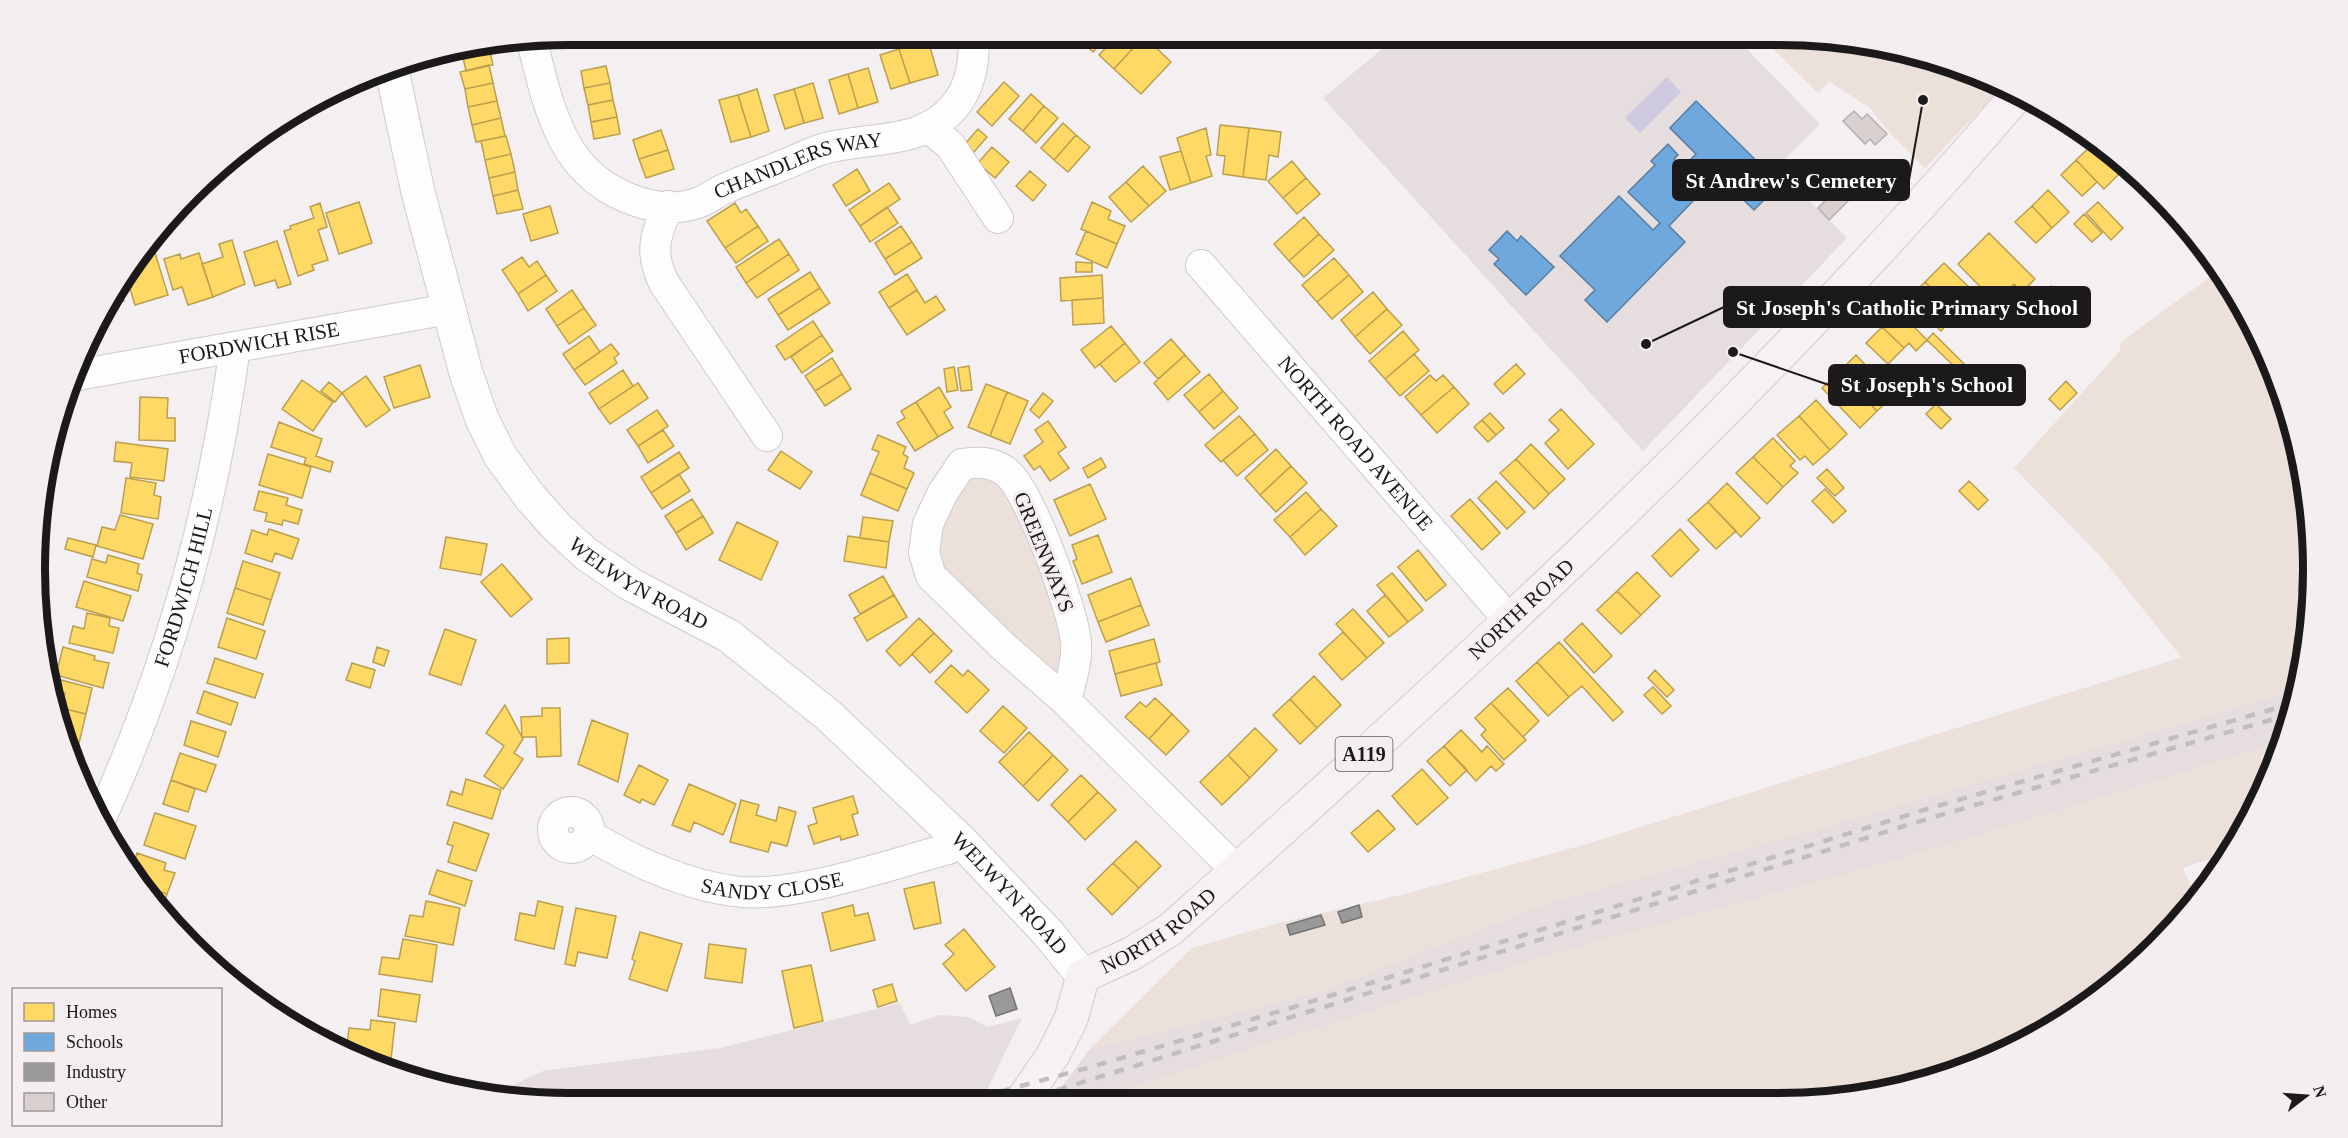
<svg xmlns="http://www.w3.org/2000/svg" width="2348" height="1138" font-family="Georgia,serif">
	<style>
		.built { fill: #e6dddf }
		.green { fill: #ece1da }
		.water { fill: #d0cae0 }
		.homes { fill: #ffd966; stroke: #bb9f4f; stroke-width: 1.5 }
		.schools { fill: #6fa8dc; stroke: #567da2; stroke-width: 1.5 }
		.industry { fill: #999; stroke: #747373; stroke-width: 1.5 }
		.building { fill: #dad0cf; stroke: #b3b0b0; stroke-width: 1.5 }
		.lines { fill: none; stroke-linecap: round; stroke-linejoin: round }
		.street-casing { stroke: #cecbcc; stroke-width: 32 }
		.secondary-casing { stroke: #cecbcc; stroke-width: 35 }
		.primary-casing { stroke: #cecbcc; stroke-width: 35 }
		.street { stroke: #fdfdfd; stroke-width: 30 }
		.secondary { stroke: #fdfdfd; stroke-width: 33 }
		.primary { stroke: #f7f1f6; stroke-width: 33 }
		.rail { stroke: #c0bfbf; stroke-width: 4.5; stroke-dasharray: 10 10; stroke-linecap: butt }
		.labels { text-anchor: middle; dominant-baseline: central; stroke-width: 6; stroke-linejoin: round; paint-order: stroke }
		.shield { fill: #f5eef0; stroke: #5d595a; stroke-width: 1.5 }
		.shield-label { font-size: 20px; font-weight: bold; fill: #1c191a }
		.street-label { font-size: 21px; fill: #1c191a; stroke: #f5eef0 }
		.rim { fill: none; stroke: #1c191a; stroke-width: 8 }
		.leader { fill: none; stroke: #1c191a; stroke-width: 2 }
		.callout-dot { fill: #1c191a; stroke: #f5eef0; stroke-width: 2 }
		.callout { fill: #1c191a; stroke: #1c191a; stroke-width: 2 }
		.callout-label { font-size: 22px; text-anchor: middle; font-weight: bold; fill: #fff }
	</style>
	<rect width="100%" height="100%" fill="#f4eff1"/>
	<path class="built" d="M1399 35H1733L1820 124 1776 168 1847 238 1643 451 1323 98Z
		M2183 657 2303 674 2273 774 2227 853 1483 1100 1050 1102 1089 1050 1192 948 1279 923 1402 895 1584 845Z
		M900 1003 910 1025 940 1015 968 1017 988 1027 1022 1018 981 1102 569 1103 491 1096 543 1071 720 1048Z"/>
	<path class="green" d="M1759 35C1837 34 1935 49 2003 86L1925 168 1889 132 1870 108 1830 82 1818 93Z
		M2221 269 2273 365 2303 465 2313 569 2303 674 2298 690 1836 824 1546 904 1321 992 1089 1050 1192 948 1279 923 1402 895 1584 845 2182 658 2101 557 2014 468 2119 352 2122 341Z
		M983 471 1005 484 1022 512 1058 615 1067 652 1057 672C1030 649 935 577 937 544 938 521 953 499 963 480Z
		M2282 742 2273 774 2227 853 2182 866 2197 900 2105 993 1984 1063 1849 1099 1052 1102 1112 1093 1554 953 1900 859Z"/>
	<path class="water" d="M1667 77 1681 92 1640 133 1625 118Z"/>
	<path class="homes" d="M1015 35H1041L1029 48Z
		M1083 35H1108L1093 52 1079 39Z
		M1118 35H1124L1136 45 1114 69 1099 55Z
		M1144 36 1171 62 1141 94 1114 69Z
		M928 40 938 75 910 83 899 49Z
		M489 48 493 65 466 71 462 53Z
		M899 49 910 83 891 89 880 55Z
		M489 65 493 83 465 89 460 72Z
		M606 66 610 83 584 88 581 71Z
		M868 68 878 102 858 108 848 74Z
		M848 74 858 108 839 114 829 80Z
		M1004 82 1019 96 992 126 977 112Z
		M493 83 497 101 468 107 465 89Z
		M610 83 613 100 588 105 584 88Z
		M813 83 823 118 804 123 794 89Z
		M757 89 769 131 751 137 738 95Z
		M794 89 804 123 785 129 774 95Z
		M1031 94 1044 106 1023 131 1009 119Z
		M738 95 751 137 731 142 719 100Z
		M613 100 617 117 591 122 588 105Z
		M497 101 501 118 472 125 468 107Z
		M1044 106 1058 118 1036 143 1023 131Z
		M617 117 620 134 594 139 591 122Z
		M501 118 505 136 476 142 472 125Z
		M1063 123 1076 135 1054 160 1041 148Z
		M1220 125 1249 128 1243 177 1223 174 1225 156 1217 155Z
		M1206 128 1211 155 1206 156 1212 176 1191 183 1177 138Z
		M1249 128 1281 132 1278 157 1269 155 1266 180 1243 177Z
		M978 129 987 137 973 153 964 145Z
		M661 130 668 150 639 159 633 140Z
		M1076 135 1090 147 1068 172 1054 160Z
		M506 136 511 154 485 160 481 141Z
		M2092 145 2119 174 2104 189 2076 160Z
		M992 147 1009 162 995 178 978 163Z
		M668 150 674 169 646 178 639 159Z
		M1181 151 1191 183 1170 190 1160 157Z
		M511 154 515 172 489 178 485 160Z
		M2076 160 2097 182 2082 196 2061 175Z
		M1292 161 1306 178 1283 198 1268 181Z
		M1143 166 1166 191 1149 206 1126 182Z
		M857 169 870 191 846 206 833 185Z
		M1030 171 1046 185 1033 201 1016 186Z
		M515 172 518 190 493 196 489 178Z
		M1306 178 1320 194 1297 214 1283 198Z
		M1126 182 1149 206 1131 222 1109 197Z
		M889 183 900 199 860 226 849 210Z
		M518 190 523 209 497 214 493 196Z
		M2048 190 2069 212 2052 228 2032 206Z
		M359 202 372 243 339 254 326 213Z
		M1092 202 1111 211 1108 219 1125 226 1117 244 1081 229Z
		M2098 202 2123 228 2111 240 2086 213Z
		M320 203 327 227 318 230 328 260 312 265 314 270 298 276 284 231 291 229 290 226 314 218 310 207Z
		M735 203 741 213 746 209 758 226 725 248 707 221Z
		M550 206 558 233 531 241 523 214Z
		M2032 206 2052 228 2036 243 2015 222Z
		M887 207 898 223 870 242 860 226Z
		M2084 214 2102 233 2092 242 2074 224Z
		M1304 217 1319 234 1289 261 1274 244Z
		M758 226 768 241 736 263 725 248Z
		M901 226 912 242 885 259 875 243Z
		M1086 231 1117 244 1107 268 1076 254Z
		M1989 233 2035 279 2022 292 2014 284 1996 303 1958 264Z
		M1319 234 1334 250 1304 277 1289 261Z
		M779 239 789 254 746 283 736 267Z
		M232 240 245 284 213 297 202 264 223 257 219 244Z
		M277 241 291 284 278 288 275 280 255 286 244 252Z
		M912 242 922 258 895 275 885 259Z
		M155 253 168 295 135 305 125 272 137 259Z
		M199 253 213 297 188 305 182 287 173 290 164 259 180 254 181 259Z
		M789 254 799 270 757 298 746 283Z
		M522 257 529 267 537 261 546 275 518 294 502 270Z
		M1334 258 1349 275 1317 302 1302 285Z
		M1076 262 1092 263V272H1076Z
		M1944 263 1976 294 1957 314 1925 282Z
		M810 272 820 288 778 315 768 299Z
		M907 274 917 290 889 308 879 292Z
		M546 275 557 291 528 311 518 294Z
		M1102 275 1103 298 1061 301 1060 278Z
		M1349 275 1363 292 1332 319 1317 302Z
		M1925 282 1957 314 1941 331 1908 299Z
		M119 283 124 301 106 306Z
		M2051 286 2067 303 2055 315 2039 298Z
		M820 288 830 303 788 330 778 315Z
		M572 290 584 308 557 326 546 309Z
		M917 290 925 303 936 296 945 310 907 335 889 308Z
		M1373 292 1387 309 1355 337 1341 320Z
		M1103 298 1104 323 1073 325 1072 300Z
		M584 308 596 325 569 344 557 326Z
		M1387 309 1402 325 1370 354 1355 337Z
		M1898 311 1927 340 1916 351 1909 343 1904 348 1882 327Z
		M813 321 822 335 785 360 776 346Z
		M1111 326 1125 343 1095 368 1081 350Z
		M1882 327 1904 348 1888 364 1866 343Z
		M1403 331 1419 350 1385 379 1369 361Z
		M1933 333 1967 367 1961 373 1927 340Z
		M822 335 833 351 802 373 791 357Z
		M589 336 600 352 574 370 563 354Z
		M1171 339 1185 355 1158 379 1144 363Z
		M1125 343 1140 362 1115 382 1100 364Z
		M611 344 619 354 614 358 617 363 585 385 574 370Z
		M1414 354 1429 371 1400 396 1385 379Z
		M1185 355 1200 372 1168 400 1154 383Z
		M1856 355 1894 395 1877 411 1839 372Z
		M832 358 842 374 815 391 805 376Z
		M1516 364 1525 374 1503 394 1494 384Z
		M420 365 430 397 394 408 384 377Z
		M969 366 972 390 961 391 958 368Z
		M954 367 958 390 947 392 944 369Z
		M623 370 633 386 599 409 589 393Z
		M1839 372 1877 411 1860 428 1822 388Z
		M842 374 851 389 825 406 815 391Z
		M1209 374 1223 391 1199 412 1184 395Z
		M1430 375 1436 381 1443 375 1454 387 1421 415 1405 397Z
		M366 376 390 410 366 427 342 393Z
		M302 380 333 402 313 431 282 409Z
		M2066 381 2077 393 2060 410 2049 399Z
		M329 382 342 393 335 402 321 391Z
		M638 383 648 398 610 424 599 409Z
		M986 384 1007 392 990 436 968 427Z
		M939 387 951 407 944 412 953 428 938 437 916 402Z
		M1454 387 1469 404 1437 433 1421 415Z
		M1223 391 1238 408 1214 429 1199 412Z
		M1007 392 1028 401 1010 444 990 436Z
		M1043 393 1053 401 1039 418 1030 410Z
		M140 397 168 398 167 418H175V441L139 440Z
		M1816 400 1847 434 1830 450 1799 416Z
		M916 402 938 437 915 451 897 423 905 418 901 411Z
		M1936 404 1951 419 1941 429 1926 414Z
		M1561 409 1594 444 1568 469 1545 443 1559 430 1549 420Z
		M657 410 668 426 638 446 627 430Z
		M1490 413 1504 428 1496 435 1482 420Z
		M1239 416 1255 434 1221 462 1205 445Z
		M1799 416 1830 450 1813 465 1805 456 1800 460 1777 435Z
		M1482 420 1496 435 1488 442 1474 427Z
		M1048 421 1066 447 1058 453 1069 468 1050 481 1040 466 1034 470 1024 456 1043 442 1035 430Z
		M279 422 322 439 316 456 333 462 330 472 304 464 306 458 271 447Z
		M663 430 674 446 648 463 638 446Z
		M1255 434 1268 450 1237 476 1223 460Z
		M878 435 906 447 903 454 908 457 904 468 914 473 907 489 870 473 879 452 872 449Z
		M1773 438 1795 461 1790 466 1798 473 1783 487 1753 457Z
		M116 442 168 449 164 481 130 477 132 463 114 461Z
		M1531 444 1565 479 1549 494 1516 459Z
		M1276 449 1291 466 1260 495 1245 478Z
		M781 451 812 472 800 489 768 470Z
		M679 452 689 468 651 493 641 477Z
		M268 454 311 467 302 498 259 485Z
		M1753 457 1783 487 1767 504 1736 473Z
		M1101 458 1106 467 1088 478 1083 468Z
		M1516 459 1549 494 1534 509 1500 473Z
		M1291 466 1307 483 1276 512 1260 495Z
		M1827 469 1844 488 1835 496 1817 478Z
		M870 473 907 489 898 511 861 495Z
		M679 474 690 491 662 509 651 493Z
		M126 478 156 483 154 495 161 497 158 519 121 513Z
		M1496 481 1525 512 1507 529 1478 498Z
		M1969 481 1988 500 1978 510 1959 491Z
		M1727 483 1760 518 1741 537 1708 502Z
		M1090 484 1106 519 1070 536 1054 500Z
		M1825 489 1846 511 1833 523 1812 501Z
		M259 491 288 498 286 505 302 510 298 524 283 520 282 525 265 521 267 513 254 510Z
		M1306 492 1321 509 1290 537 1274 520Z
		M692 499 703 516 676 533 665 516Z
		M1470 499 1500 533 1482 550 1451 516Z
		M1708 502 1736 531 1716 549 1688 520Z
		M1321 509 1337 526 1305 555 1290 537Z
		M120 515 153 524 143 559 97 546 102 527 115 530Z
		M703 516 713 533 686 550 676 533Z
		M863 517 893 521 889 542 860 538Z
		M737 522 778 542 761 580 719 560Z
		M269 529 299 539 292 559 275 553 272 562 245 553 252 530 267 535Z
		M1680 529 1699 550 1671 577 1652 556Z
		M1098 535 1112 572 1082 584 1073 561 1077 559 1072 545Z
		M848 536 889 542 886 568 844 561Z
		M446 537 487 544 481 575 440 568Z
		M68 538 96 545 93 557 65 549Z
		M1418 550 1446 585 1426 601 1398 567Z
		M108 555 139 564 137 573 142 575 138 591 87 577 92 559 106 563Z
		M243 561 280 573 271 600 235 588Z
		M502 564 532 599 511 617 481 582Z
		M1637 572 1660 596 1641 615 1617 591Z
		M1392 573 1423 610 1408 622 1377 585Z
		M883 576 894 595 860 614 849 595Z
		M1131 578 1141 605 1098 622 1088 595Z
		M84 581 131 596 123 621 76 607Z
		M235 588 271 600 263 625 227 613Z
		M1617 591 1641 615 1621 634 1597 610Z
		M894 595 907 617 867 641 854 618Z
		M1385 595 1408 622 1389 637 1367 611Z
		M1141 605 1149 625 1106 642 1098 622Z
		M1353 609 1384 643 1367 658 1336 624Z
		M87 613 110 618 109 626 119 628 113 653 69 643 73 626 84 629Z
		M227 618 265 631 256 659 218 647Z
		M919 618 934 633 900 666 886 651Z
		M1582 623 1612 656 1594 673 1564 640Z
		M445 629 476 640 461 685 429 674Z
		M1343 632 1367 658 1342 680 1319 654Z
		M934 633 952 651 930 673 912 654Z
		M569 638V663L547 664V639Z
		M1154 639 1160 662 1115 674 1109 651Z
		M1559 642 1623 712 1613 721 1582 686 1569 697 1537 662Z
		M63 647 95 656 94 660 109 663 103 688 56 675Z
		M377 647 389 651 384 666 373 662Z
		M215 658 263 674 255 698 207 683Z
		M1537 662 1569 697 1548 716 1516 681Z
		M352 663 375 670 370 688 346 680Z
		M1156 663 1162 685 1121 696 1115 674Z
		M951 665 963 676 968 670 989 690 967 713 935 682Z
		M1655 670 1674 690 1667 697 1648 678Z
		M1314 676 1341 705 1317 728 1290 699Z
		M61 680 92 688 86 714 61 708 65 693 58 692Z
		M1653 687 1671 706 1662 714 1644 695Z
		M1508 688 1539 721 1523 737 1491 703Z
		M204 691 238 703 231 725 197 713Z
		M1155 698 1172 714 1149 739 1125 717 1140 702 1146 707Z
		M1290 699 1317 728 1300 744 1273 715Z
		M1491 703 1526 740 1504 760 1481 735 1486 730 1475 718Z
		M505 705 523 739 514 753 523 759 503 789 484 776 504 746 486 733Z
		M1003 706 1027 728 1004 753 980 731Z
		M61 708 86 714 78 747 71 745Z
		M542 708H560L561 756 537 757 536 737H522L521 717 542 716Z
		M1172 714 1189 731 1166 755 1149 739Z
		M592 720 628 734 618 782 578 764Z
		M191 721 226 732 218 757 184 745Z
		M1255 728 1277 750 1250 778 1228 755Z
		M1461 730 1482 752 1487 746 1504 764 1496 771 1491 766 1476 781 1444 746Z
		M1029 732 1053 755 1023 786 999 762Z
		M1444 746 1467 770 1450 786 1427 761Z
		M180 753 216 765 206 792 171 780Z
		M1053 755 1068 770 1038 801 1023 786Z
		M1228 755 1250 778 1222 805 1200 782Z
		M639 765 668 780 654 805 642 799 640 803 624 795Z
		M1422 769 1448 798 1417 825 1392 796Z
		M1081 775 1098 792 1068 822 1051 805Z
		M466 779 501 790 492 819 447 805 451 791 462 795Z
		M171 780 195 789 188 812 163 804Z
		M689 784 736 804 723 835 694 822 690 832 672 825Z
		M1098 792 1116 810 1085 840 1068 822Z
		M853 796 858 813 852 815 858 835 841 840 840 836 814 844 808 826 817 823 813 808Z
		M741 800 759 805 756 815 776 821 779 807 796 812 787 846 771 842 768 852 730 842Z
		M1378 810 1395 829 1368 852 1351 833Z
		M155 813 196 826 185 859 144 845Z
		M454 822 489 834 476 871 448 862 453 846 447 844Z
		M1136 841 1161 866 1139 888 1113 863Z
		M137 853 166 863 164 870 175 873 167 894 149 888 133 866Z
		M1113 863 1139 888 1112 915 1087 889Z
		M437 870 472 881 465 906 429 894Z
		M934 882 941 923 914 929 904 889Z
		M149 888 167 894 163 908Z
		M426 901 460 908 453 945 405 936 410 915 423 917Z
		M538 901 563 907 554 949 515 940 520 913 535 916Z
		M853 905 855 916 868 913 875 940 831 951 822 913Z
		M576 908 616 916 607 958 578 952 575 966 565 964Z
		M964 929 995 967 966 991 943 964 954 954 945 945Z
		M640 932 682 944 667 991 629 979 635 961 632 959Z
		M403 939 437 945 432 982 379 974 382 957 399 959Z
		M709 944 746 949 742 983 705 978Z
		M811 965 823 1021 794 1028 782 971Z
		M892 984 897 1001 878 1007 873 990Z
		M381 989 420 995 416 1022 378 1016Z
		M371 1020 395 1023 391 1059 346 1053 349 1028 370 1030Z"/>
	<path class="schools" d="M1696 101 1780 184 1754 210 1718 175 1669 226 1685 242 1607 322 1585 300 1595 290 1560 256 1619 196 1653 230 1660 223 1628 192 1655 165 1651 161 1668 144 1678 155 1674 159 1683 167 1696 154 1670 128Z
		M1507 231 1517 241 1521 236 1554 267 1526 295 1494 264 1499 259 1489 250Z"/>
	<path class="industry" d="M1359 905 1362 917 1342 923 1338 912Z
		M1321 915 1325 925 1290 935 1287 925Z
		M1010 988 1017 1009 996 1016 989 996Z"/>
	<path class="building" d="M1854 111 1862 119 1867 114 1887 134 1875 145 1870 139 1865 144 1843 121Z
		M1823 163 1854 195 1829 220 1818 208 1826 200 1806 180Z"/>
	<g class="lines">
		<defs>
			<g id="street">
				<path id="s1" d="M532 41C541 77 550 120 571 152 596 191 653 218 698 203 706 200 714 194 722 190 741 181 762 174 781 166 795 161 809 153 823 149 868 136 921 146 954 107 972 86 974 61 974 35"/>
				<path d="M929 128 950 145 998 218"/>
				<path d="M668 206C655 236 649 252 664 283L767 436"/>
				<path id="s2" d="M1201 265 1509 620"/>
				<path id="s3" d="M72 376 449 309"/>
				<path d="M1066 701C1070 683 1078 661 1076 643 1074 612 1029 487 1005 471 990 461 979 462 962 464L942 494 928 524 924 553 931 576 1006 649 1066 701 1236 870"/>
				<circle cx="571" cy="830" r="18"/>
				<path id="s4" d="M100 820C168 671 213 509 235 347"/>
				<path id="s5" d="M589 835C633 861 682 884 733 891 790 900 891 864 948 849L961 841"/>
			</g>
			<g id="secondary">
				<path id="s6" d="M391 66 418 192 466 373 482 419 501 457 530 497 556 526 586 554 630 584 729 636 828 715 961 841 1047 932 1083 976"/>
			</g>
			<g id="primary">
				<path id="s7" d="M1021 1102 1053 1055 1071 1019 1083 976 1131 954 1171 929C1466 666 1761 395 2018 94"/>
			</g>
		</defs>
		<use href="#street" class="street-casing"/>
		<use href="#secondary" class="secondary-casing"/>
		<use href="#primary" class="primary-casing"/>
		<use href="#street" class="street"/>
		<use href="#secondary" class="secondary"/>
		<use href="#primary" class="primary"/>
		<path class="rail" d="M962 1102 1091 1067 1294 1007 1927 809 2294 703
			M1019 1102 1927 819 2291 714"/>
	</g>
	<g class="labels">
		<rect class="shield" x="1335.5" y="737" width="57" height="34" rx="4.5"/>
		<g class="shield-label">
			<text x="1364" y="754">A119</text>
		</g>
		<g class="street-label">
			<text stroke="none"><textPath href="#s1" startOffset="372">CHANDLERS WAY</textPath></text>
			<text stroke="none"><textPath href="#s3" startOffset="190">FORDWICH RISE</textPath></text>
			<text stroke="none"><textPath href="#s2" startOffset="236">NORTH ROAD AVENUE</textPath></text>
			<text transform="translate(1044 552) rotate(68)">GREENWAYS</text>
			<text stroke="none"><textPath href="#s6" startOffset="597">WELWYN ROAD</textPath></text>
			<text stroke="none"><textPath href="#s4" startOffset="248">FORDWICH HILL</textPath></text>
			<text stroke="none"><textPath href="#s7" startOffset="716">NORTH ROAD</textPath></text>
			<text stroke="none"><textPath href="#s5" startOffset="195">SANDY CLOSE</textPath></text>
			<text stroke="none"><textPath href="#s6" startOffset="1083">WELWYN ROAD</textPath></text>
			<text stroke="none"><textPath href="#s7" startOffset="230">NORTH ROAD</textPath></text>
		</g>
	</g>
	<path d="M0 0H2348V1138H0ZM569 45H1779A524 524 0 0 1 2303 569V569A524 524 0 0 1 1779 1093H569A524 524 0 0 1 45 569V569A524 524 0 0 1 569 45Z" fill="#f5eef0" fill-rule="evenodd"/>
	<path class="rim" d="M569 45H1779A524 524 0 0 1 2303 569V569A524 524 0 0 1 1779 1093H569A524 524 0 0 1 45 569V569A524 524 0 0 1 569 45Z"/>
	<path class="leader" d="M1923 100L1909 180M1646 344L1724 307M1733 352L1829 385"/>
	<g class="callout-dot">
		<circle cx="1923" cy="100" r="6"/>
		<circle cx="1646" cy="344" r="6"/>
		<circle cx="1733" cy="352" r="6"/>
	</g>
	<g class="callout">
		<rect x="1673" y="160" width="236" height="40" rx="6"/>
		<rect x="1724" y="287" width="366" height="40" rx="6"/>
		<rect x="1829" y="365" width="196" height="40" rx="6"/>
	</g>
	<g class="callout-label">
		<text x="1791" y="188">St Andrew's Cemetery</text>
		<text x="1907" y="315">St Joseph's Catholic Primary School</text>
		<text x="1927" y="392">St Joseph's School</text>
	</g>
	<rect x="12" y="988" width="210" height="138" fill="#f5eef0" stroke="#9e999a" stroke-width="1.5"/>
	<rect x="24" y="1003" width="30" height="18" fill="#ffd966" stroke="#9e999a" stroke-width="1.5"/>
	<text x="66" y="1018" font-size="18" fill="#1c191a">Homes</text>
	<rect x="24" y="1033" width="30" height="18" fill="#6fa8dc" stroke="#9e999a" stroke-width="1.5"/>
	<text x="66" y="1048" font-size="18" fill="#1c191a">Schools</text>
	<rect x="24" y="1063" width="30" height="18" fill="#999999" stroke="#9e999a" stroke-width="1.5"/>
	<text x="66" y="1078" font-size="18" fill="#1c191a">Industry</text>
	<rect x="24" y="1093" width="30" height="18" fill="#dad0cf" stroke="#9e999a" stroke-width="1.5"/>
	<text x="66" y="1108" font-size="18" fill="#1c191a">Other</text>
	<g transform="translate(2306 1096) rotate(73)" stroke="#f5eef0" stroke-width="4.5" paint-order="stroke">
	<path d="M0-4.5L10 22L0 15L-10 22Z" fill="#1c191a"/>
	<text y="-9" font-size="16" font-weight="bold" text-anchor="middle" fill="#1c191a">N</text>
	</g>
</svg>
